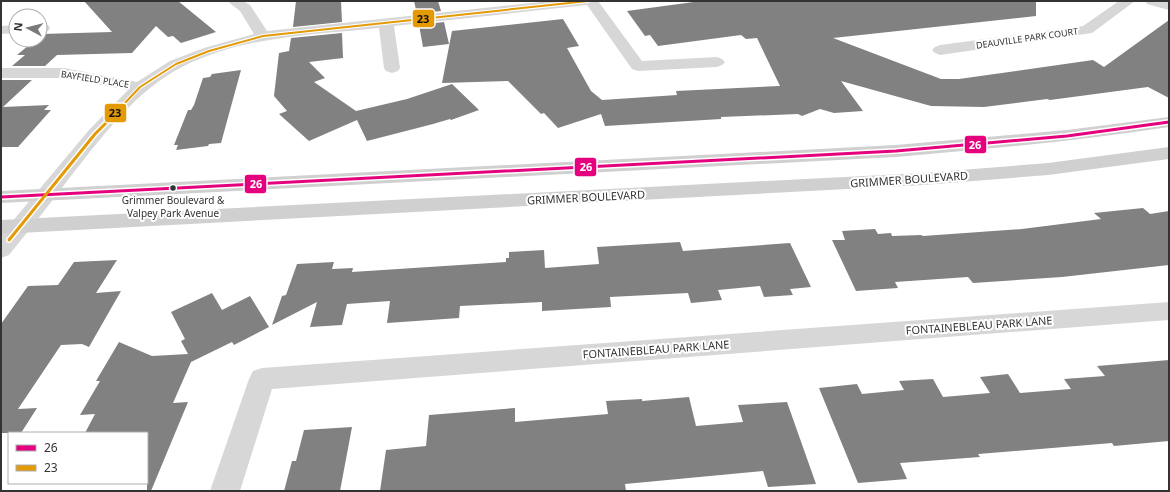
<svg xmlns="http://www.w3.org/2000/svg" width="1170" height="492" font-family="'Noto Sans',sans-serif">
	<style>
		.building { fill: #818181 }
		.lines { fill: none; stroke-linecap: round; stroke-linejoin: round }
		.minor { fill: #d7d7d7; fill-rule: evenodd }
		.secondary { fill: #d0d0d0; fill-rule: evenodd }
		.bus-1-casing { stroke: #fff; stroke-width: 6 }
		.bus-2-far1-casing { stroke: #fff; stroke-width: 4 }
		.bus-2-casing { stroke: #fff; stroke-width: 6 }
		.bus-1 { stroke: #e5007d; stroke-width: 3 }
		.bus-2-far1 { stroke: #e39a05; stroke-width: 2 }
		.bus-2 { stroke: #e39a05; stroke-width: 3 }
		.bus-dot { fill: #333; stroke: #fff; stroke-width: 1.5 }
		.labels { text-anchor: middle; dominant-baseline: central; stroke-width: 4; stroke-linejoin: round; paint-order: stroke }
		.far-street-label { font-size: 9px; fill: #333; stroke: #fff }
		.bus-label { font-size: 10px; fill: #333; stroke: #fff }
		.street-label { font-size: 11px; fill: #333; stroke: #fff }
		.line-badge { stroke: #fff; stroke-width: 1.5 }
		.badge-label { font-size: 11px; text-anchor: middle; font-weight: bold; fill: #fff }
		.pale-badge-label { font-size: 11px; text-anchor: middle; font-weight: bold; fill: #111 }
	</style>
	<rect width="100%" height="100%" fill="#fff"/>
	<path class="building" d="M84 1H178L216 32 181 43 173 36 168 37 156 26 132 53 57 55 45 66H12L25 55H17L35 40H40L41 34 112 32Z
		M296 1H341L342 22 293 27Z
		M414 1H438L441 11 417 14Z
		M701 1H1036V16L833 38 941 79H959L1093 60 1104 67 1169 20V98L1148 87 1050 100 1047 99 984 107 931 106 841 81 863 111 834 113 820 109 802 116 798 114 721 117V119L605 126 601 114 558 128 544 113 541 114 508 81 442 83 452 31 563 19 579 46 567 48 591 91 602 100 677 95 676 91 780 86 757 38 746 39 741 35 658 46 650 35 645 36 627 11Z
		M444 22 449 44 423 47 419 25Z
		M342 33 343 58 309 62 325 78 314 82 356 111 407 99 452 84 479 110 451 120 450 119 433 124 367 141 357 120 309 141 279 114 287 111 274 96 279 53 289 51 291 38Z
		M241 70 221 143 209 144 208 146 176 150 178 145H174L188 110H191L194 105 203 78 210 77 212 74Z
		M1 80H32L3 107 49 105 44 110H51L18 147H1Z
		M1143 208 1150 214 1169 211V265L1062 277 973 283 968 277 895 282 898 288 856 291 832 240H845L842 231 875 229 878 234 891 233 892 236 921 235 923 236 1022 229 1101 219 1094 213Z
		M680 242 683 251 790 243 811 287 790 289 793 295 764 297 760 286 718 290 722 300 691 303 688 293 610 297 611 307 542 311V302L460 306 459 318 387 323 390 301 347 304 342 325 310 327 317 302 272 325 282 296 286 295 297 264 334 262 332 269 353 268 352 272 506 262V258H509V252L544 250 545 268 599 264 597 247Z
		M117 260 96 293 121 291 89 347 82 344 61 345 18 409 37 408 21 433H2L1 435V324L28 286 58 285 74 262Z
		M212 293 222 310 250 296 269 327 234 345 232 342 191 362 173 403 188 402 151 491H147V433H85L95 414 80 415 100 381H96L119 342 152 356 188 354 181 341 185 339 171 312Z
		M1169 360V441L1114 446 1112 443 978 454 980 457 900 463 907 479 858 483 819 388 857 384 862 394 904 390 899 381 933 379 943 397 990 393 980 377 1008 374 1020 393 1071 389 1064 379 1105 376 1097 366Z
		M689 397 696 426 743 422 738 405 787 402 816 484 768 487 763 471 625 484 626 491H380L386 450 426 446 429 415 515 408V422L608 414 606 401 642 399V401Z
		M352 427 340 491H284L292 461H296L304 430Z"/>
	<g class="lines">
		<path class="minor" d="M227 1H243L250 5 267 31 550 1H598L642 61 717 57 722 59 725 62 722 65 717 67 638 71 632 69 587 5 394 26 400 68 398 71 392 73 386 71 384 68 379 28C313 35 242 36 182 67 137 90 105 133 74 172 53 200 31 228 9 255L1 258V235L89 130 128 90 64 78H1V68H64L137 82 170 61 204 48 254 34 240 11Z
			M1119 1H1135L1092 33 940 55 935 53 932 50 935 47 940 45 1083 26Z
			M1145 1 1169 2V10L1147 4Z
			M40 24 48 25 50 28 48 31 40 32Z
			M16 25V33L1 34V26Z
			M1169 302V320L272 389 240 491H210L249 379 253 371 262 368Z"/>
		<path class="secondary" d="M1169 117V127C1078 141 987 149 896 157L1 203V191L896 145 1067 130Z
			M1169 147V159L1048 175 923 185 1 234V220L923 173 1048 163Z"/>
		<defs>
			<path id="bus-1" d="M1 197 896 151 1067 136 1169 122"/>
			<path id="bus-2-far1" d="M107 122 140 87 176 64 209 51 263 36 588 1"/>
			<path id="bus-2" d="M9 240 95 134 108 121"/>
		</defs>
		<use href="#bus-1" class="bus-1-casing"/>
		<use href="#bus-2-far1" class="bus-2-far1-casing"/>
		<use href="#bus-2" class="bus-2-casing"/>
		<use href="#bus-1" class="bus-1"/>
		<use href="#bus-2-far1" class="bus-2-far1"/>
		<use href="#bus-2" class="bus-2"/>
	</g>
	<circle class="bus-dot" cx="173" cy="188" r="3.5"/>
	<g class="labels">
		<g class="far-street-label">
			<text transform="translate(1027 38) rotate(-8)">DEAUVILLE PARK COURT</text>
			<text transform="translate(95 79) rotate(9)">BAYFIELD PLACE</text>
		</g>
		<g class="bus-label">
			<text x="173" y="200">Grimmer Boulevard &amp;<tspan x="173" dy="13">Valpey Park Avenue</tspan></text>
		</g>
		<g class="street-label">
			<text transform="translate(909 179) rotate(-4)">GRIMMER BOULEVARD</text>
			<text transform="translate(586 197) rotate(-3)">GRIMMER BOULEVARD</text>
			<text transform="translate(979 325) rotate(-4)">FONTAINEBLEAU PARK LANE</text>
			<text transform="translate(656 349) rotate(-4)">FONTAINEBLEAU PARK LANE</text>
		</g>
	</g>
	<g class="line-badge">
		<rect x="412" y="9" width="23" height="19" rx="4" fill="#e39a05"/>
		<rect x="104" y="103" width="23" height="20" rx="4" fill="#e39a05"/>
		<rect x="964" y="135" width="23" height="19" rx="4" fill="#e5007d"/>
		<rect x="574" y="157" width="23" height="20" rx="4" fill="#e5007d"/>
		<rect x="244" y="174" width="23" height="20" rx="4" fill="#e5007d"/>
	</g>
	<g class="badge-label">
		<text x="975" y="149">26</text>
		<text x="586" y="171">26</text>
		<text x="256" y="188">26</text>
	</g>
	<g class="pale-badge-label">
		<text x="423" y="23">23</text>
		<text x="115" y="117">23</text>
	</g>
	<rect width="1170" height="492" fill="none" stroke="#333333" stroke-width="4"/>
	<rect x="8" y="432" width="140" height="52" fill="#ffffff" stroke="#adadad"/>
	<rect x="16" y="445" width="20" height="6" fill="#e5007d" stroke="#adadad"/>
	<text x="44" y="452" font-size="12" fill="#333333">26</text>
	<rect x="16" y="465" width="20" height="6" fill="#e39a05" stroke="#adadad"/>
	<text x="44" y="472" font-size="12" fill="#333333">23</text>
	<g transform="translate(28 28) rotate(277)"><circle r="19" fill="#ffffff" stroke="#adadad"/>
	<path d="M0-3L7 15L0 10L-7 15Z" fill="#7a7a7a"/>
	<text y="-6" font-size="11" font-weight="bold" text-anchor="middle" fill="#333333">N</text>
	</g>
</svg>
